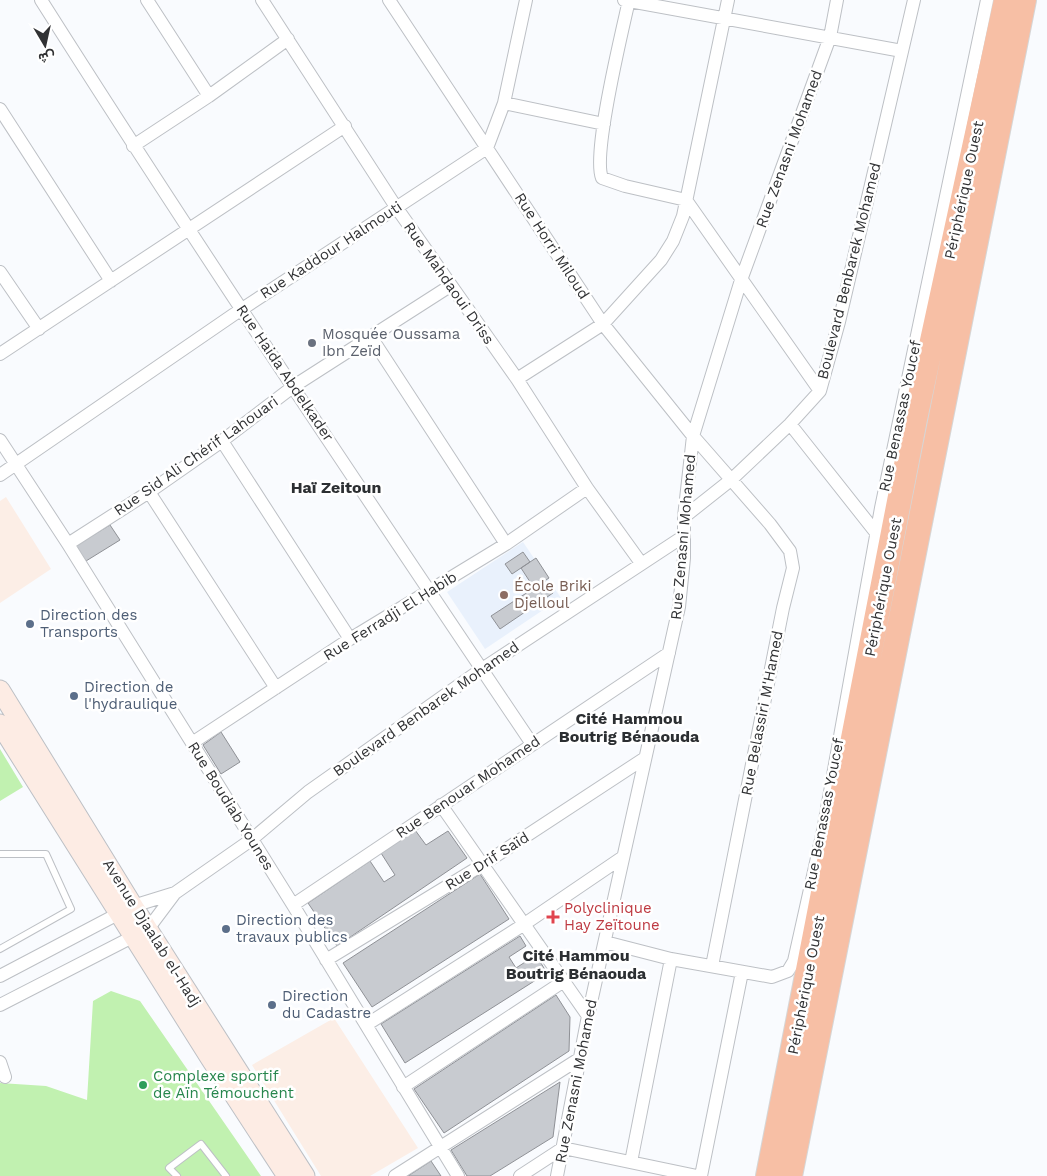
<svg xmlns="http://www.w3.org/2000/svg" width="1047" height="1176" font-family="'Work Sans',Vazirmatn,sans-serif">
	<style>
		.commercial { fill: #fceee6 }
		.built { fill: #e9f1fc }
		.green { fill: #c1f1b0 }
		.building { fill: #c8cbd0; stroke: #8f9196 }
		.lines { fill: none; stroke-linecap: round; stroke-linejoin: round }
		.lane-casing { stroke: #bdc0c5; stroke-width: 8 }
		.street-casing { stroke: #bdc0c5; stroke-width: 14 }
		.secondary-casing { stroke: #bdc0c5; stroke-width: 21 }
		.highway-casing { stroke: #d6d6d6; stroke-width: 26 }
		.lane { stroke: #fff; stroke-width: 6 }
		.street { stroke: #fff; stroke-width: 12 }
		.secondary { stroke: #fdece4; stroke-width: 19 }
		.highway { stroke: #f7bfa5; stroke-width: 24 }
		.worship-dot { fill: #6b7280; stroke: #fff; stroke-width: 2 }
		.education-dot { fill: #8d6e63; stroke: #fff; stroke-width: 2 }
		.service-dot { fill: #5c6f8a; stroke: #fff; stroke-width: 2 }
		.health-dot { fill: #e0444e; stroke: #fff; stroke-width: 2 }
		.leisure-dot { fill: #2e9e5b; stroke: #fff; stroke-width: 2 }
		.labels { text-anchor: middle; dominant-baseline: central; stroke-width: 5; stroke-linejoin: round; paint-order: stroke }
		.street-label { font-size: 15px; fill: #313234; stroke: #fff }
		.worship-label { font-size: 15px; fill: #5b616d; stroke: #fff; text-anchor: start }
		.education-label { font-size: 15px; fill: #785e54; stroke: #fff; text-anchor: start }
		.service-label { font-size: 15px; fill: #4e5e75; stroke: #fff; text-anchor: start }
		.health-label { font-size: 15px; fill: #be3a42; stroke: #fff; text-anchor: start }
		.leisure-label { font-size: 15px; fill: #27864d; stroke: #fff; text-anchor: start }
		.neighbourhood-label { font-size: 16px; font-weight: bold; fill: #2c2f32; stroke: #fff }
	</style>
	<rect width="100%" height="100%" fill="#f9fbfe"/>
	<path class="commercial" d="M6 497 51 569 0 603V501Z
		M334 1018 418 1148 370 1176H321L252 1065Z"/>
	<path class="built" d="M523 542 561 598 485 649 447 592Z"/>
	<path class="green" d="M0 749 23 787 0 801Z
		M111 991 140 1001 261 1176H0V1083L46 1086 87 1100 93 1001Z"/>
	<path class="building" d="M110 525 120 540 86 561 75 546Z
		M523 552 530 562 512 574 505 564Z
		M536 558 549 578 534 588 521 568Z
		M545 581 553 593 500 629 491 616Z
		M221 732 240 762 221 774 203 745Z
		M415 830 426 845 448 831 467 858 337 946 308 903 370 861 384 882 395 875 381 853Z
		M480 874 509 919 372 1007 343 963Z
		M520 936 526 946 509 957 516 968 536 955 547 973 405 1063 381 1024Z
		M556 995 570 1017 569 1051 444 1133 414 1089Z
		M560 1082 553 1137 490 1176H467L451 1150Z
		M431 1161 441 1176H408Z"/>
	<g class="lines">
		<defs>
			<path id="lane" d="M0 854H46L71 909 0 949
				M177 1176 169 1168 201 1144 226 1176"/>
			<path id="street" d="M41 0C200 251 366 497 532 744
				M147 0 209 96
				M262 0 396 207 517 379 587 488 641 563
				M389 0 603 324 693 436 770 524 790 551 793 568 783 608 712 966
				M624 0 902 51
				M629 0C622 32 592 154 602 178L625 186 686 200 820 391
				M504 103 604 124
				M0 109 111 281
				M133 146 209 96 288 39
				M0 272 39 329
				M371 337 506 544
				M0 354 345 126
				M517 379 603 324 661 260 673 241 683 216 728 0
				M790 424 877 534
				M0 440 68 544 293 905 458 1176
				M222 441 350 639
				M0 475 233 315 487 148 504 103 526 0
				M149 492 276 688
				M684 517 732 479 790 424 820 391 839 322 914 0
				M68 544 149 492 222 441 294 386 450 286
				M192 743 350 639 506 544 587 488
				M441 805 588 1016
				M293 905 669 653
				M605 942 671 959 772 977 788 971 794 961 823 831 881 508 987 0
				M326 960 482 865 645 758
				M0 976 133 906 175 893 251 840 308 792 482 669 684 536
				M0 1005 148 929 175 893
				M366 1025 523 925 623 857
				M0 1062 5 1077
				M403 1087 564 981
				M631 1162 671 959
				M395 1176 579 1059
				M520 1176 563 1148 697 1176
				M557 1176 588 1016 679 607 684 558V517L693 436 741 280 830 37 837 0
				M701 1176 742 972"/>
			<path id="secondary" d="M0 690 133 906 305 1176
				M0 724 210 1058 287 1176"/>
			<path id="highway" d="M768 1176 915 419 1006 0
				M790 1176 1024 0"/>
		</defs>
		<use href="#lane" class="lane-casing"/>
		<use href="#street" class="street-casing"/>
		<use href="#secondary" class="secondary-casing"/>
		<use href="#highway" class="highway-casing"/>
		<use href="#lane" class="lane"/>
		<use href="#street" class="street"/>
		<use href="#secondary" class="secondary"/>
		<use href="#highway" class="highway"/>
	</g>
	<circle class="worship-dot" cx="312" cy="343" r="5"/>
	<circle class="education-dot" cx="504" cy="595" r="5"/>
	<g class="service-dot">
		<circle cx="30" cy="624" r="5"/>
		<circle cx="74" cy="696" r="5"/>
		<circle cx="226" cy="929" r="5"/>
		<circle cx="272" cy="1005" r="5"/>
	</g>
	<path class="health-dot" d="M550.5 909.5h5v5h5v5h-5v5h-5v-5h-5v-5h5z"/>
	<circle class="leisure-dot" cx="143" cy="1085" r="5"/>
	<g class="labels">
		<g class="street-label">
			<text transform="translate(789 149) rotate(-70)">Rue Zenasni Mohamed</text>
			<text transform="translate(964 190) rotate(-78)">Périphérique Ouest</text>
			<text transform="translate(552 246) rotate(57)">Rue Horri Miloud</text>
			<text transform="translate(331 250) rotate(-33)">Rue Kaddour Halmouti</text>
			<text transform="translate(849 271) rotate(-76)">Boulevard Benbarek Mohamed</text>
			<text transform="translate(449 283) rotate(55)">Rue Mahdaoui Driss</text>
			<text transform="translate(285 373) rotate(56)">Rue Haida Abdelkader</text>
			<text transform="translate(900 416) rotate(-78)">Rue Benassas Youcef</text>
			<text transform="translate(196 456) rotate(-35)">Rue Sid Ali Chérif Lahouari</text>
			<text transform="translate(683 537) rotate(-85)">Rue Zenasni Mohamed</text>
			<text transform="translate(883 587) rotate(-79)">Périphérique Ouest</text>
			<text transform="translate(390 616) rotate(-32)">Rue Ferradji El Habib</text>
			<text transform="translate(426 709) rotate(-35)">Boulevard Benbarek Mohamed</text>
			<text transform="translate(762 713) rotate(-79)">Rue Belassiri M'Hamed</text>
			<text transform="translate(468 787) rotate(-34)">Rue Benouar Mohamed</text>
			<text transform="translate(231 806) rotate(58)">Rue Boudiab Younes</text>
			<text transform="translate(824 814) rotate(-79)">Rue Benassas Youcef</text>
			<text transform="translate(487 861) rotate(-32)">Rue Drif Saïd</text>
			<text transform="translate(152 933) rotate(58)">Avenue Djaalab el-Hadj</text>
			<text transform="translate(806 985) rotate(-79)">Périphérique Ouest</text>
			<text transform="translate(576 1081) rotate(-79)">Rue Zenasni Mohamed</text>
		</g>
		<g class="worship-label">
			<text x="322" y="334">Mosquée Oussama<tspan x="322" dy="17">Ibn Zeïd</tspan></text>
		</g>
		<g class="education-label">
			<text x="514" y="586">École Briki<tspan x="514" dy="17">Djelloul</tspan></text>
		</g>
		<g class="service-label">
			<text x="40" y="615">Direction des<tspan x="40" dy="17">Transports</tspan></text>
			<text x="84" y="687">Direction de<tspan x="84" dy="17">l'hydraulique</tspan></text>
			<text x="236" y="920">Direction des<tspan x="236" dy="17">travaux publics</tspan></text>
			<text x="282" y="996">Direction<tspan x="282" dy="17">du Cadastre</tspan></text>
		</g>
		<g class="health-label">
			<text x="564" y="908">Polyclinique<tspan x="564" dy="17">Hay Zeïtoune</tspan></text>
		</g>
		<g class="leisure-label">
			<text x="153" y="1076">Complexe sportif<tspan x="153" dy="17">de Aïn Témouchent</tspan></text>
		</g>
		<g class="neighbourhood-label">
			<text x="336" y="487">Haï Zeitoun</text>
			<text x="629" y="718">Cité Hammou<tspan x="629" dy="18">Boutrig Bénaouda</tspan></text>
			<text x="576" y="955">Cité Hammou<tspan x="576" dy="18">Boutrig Bénaouda</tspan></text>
		</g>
	</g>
	<g transform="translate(45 45) rotate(171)" stroke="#ffffff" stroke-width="4" paint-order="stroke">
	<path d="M0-4L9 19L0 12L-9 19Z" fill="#313234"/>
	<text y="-8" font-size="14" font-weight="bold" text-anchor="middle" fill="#313234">ش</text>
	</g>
</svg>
